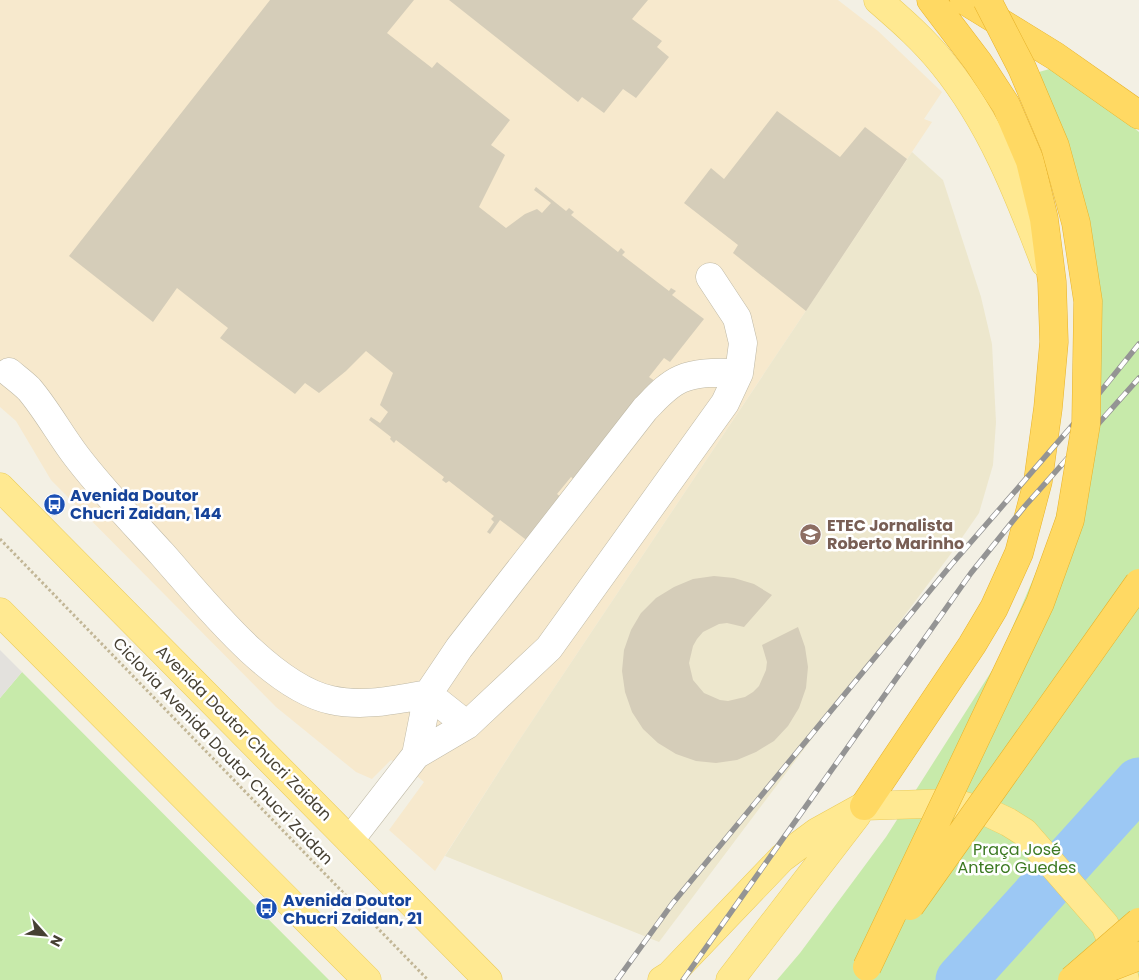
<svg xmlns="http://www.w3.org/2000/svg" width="1139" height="980" font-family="Poppins,sans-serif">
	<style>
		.commercial { fill: #f7e9cd }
		.education { fill: #ede7cd }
		.green { fill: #c7eaaa }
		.parking { fill: #e3e1dd }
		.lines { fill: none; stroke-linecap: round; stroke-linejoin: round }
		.river { stroke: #9cc8f4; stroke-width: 51 }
		.building { fill: #d5cdb9 }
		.minor-casing { stroke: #bfb9a6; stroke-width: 29 }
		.major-casing { stroke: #ebcc5a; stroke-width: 29 }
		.highway-casing { stroke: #e7b22a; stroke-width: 29 }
		.path { stroke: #c2b696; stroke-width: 3; stroke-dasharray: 2.5 2.5; stroke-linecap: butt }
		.minor { stroke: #fff; stroke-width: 28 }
		.major { stroke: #ffe991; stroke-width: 28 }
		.highway { stroke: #ffd963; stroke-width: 28 }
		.rail-casing { stroke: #949494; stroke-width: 5.5 }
		.rail { stroke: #fff; stroke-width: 4; stroke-dasharray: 11; stroke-linecap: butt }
		.highway-bridge-casing { stroke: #e7b22a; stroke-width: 29; stroke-linecap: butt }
		.highway-bridge { stroke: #ffd963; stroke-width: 28 }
		.labels { text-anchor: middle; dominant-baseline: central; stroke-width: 5; stroke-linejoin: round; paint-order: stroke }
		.transit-label { font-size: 16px; font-weight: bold; fill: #164399; stroke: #fff; text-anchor: start }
		.education-label { font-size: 16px; font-weight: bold; fill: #785e54; stroke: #fff; text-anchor: start }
		.street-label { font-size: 16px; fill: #464033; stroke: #fff }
		.park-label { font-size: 16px; fill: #3d7a23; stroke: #fff }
	</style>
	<rect width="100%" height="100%" fill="#f3f0e4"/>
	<path class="commercial" d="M0 0H838L878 31 942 92 924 119 932 122 516 745 435 871 389 830 424 782 406 767 391 760 372 779 356 772 276 707 51 480 16 421 0 407Z"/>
	<path class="education" d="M912 152 943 180 981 297 992 344 996 422 993 465 979 513 950 555 659 942 445 856 516 745Z"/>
	<path class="green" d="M1060 66 1139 132V980H777L800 953 886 837 998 661 1049 542 1071 459 1082 368 1076 259 1039 72Z
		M22 672 329 980H0V698Z"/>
	<path class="parking" d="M0 650 22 672 0 698Z"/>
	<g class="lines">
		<path class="river" d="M961 980 1139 783"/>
	</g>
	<path class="building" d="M270 0H414L387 33 432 68 437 62 510 120 491 145 505 155 479 207 506 228 525 214 537 209 542 213 551 203 534 190 536 187 566 211 569 208 574 212 571 215 618 252 621 248 625 252 622 255 669 291 671 288 676 291 672 295 704 319 670 362 664 358 649 377 655 381 577 482 571 477 557 494 562 498 529 542 500 520 490 534 487 532 494 522 491 519 494 516 449 481 446 483 442 480 444 477 396 440 394 443 390 439 391 437 369 420 371 417 380 423 388 412 380 405 393 373 366 351 346 371 319 393 305 383 295 394 220 338 228 328 177 288 153 322 69 256Z
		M449 0H648L632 19 662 41 657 47 669 57 636 98 623 89 604 113 582 97 578 102Z
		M777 111 840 157 865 127 907 159 806 311 733 253 738 245 684 203 711 168 724 179Z
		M714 576 734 578 754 584 772 595 744 627 727 623 719 624 703 632 697 639 693 646 689 663 693 680 704 693 720 700 728 701 745 697 753 692 759 686 766 670 767 662 762 645 798 627 805 647 808 667 806 688 799 708 788 726 774 741 756 752 737 760 716 763 696 761 676 754 658 743 643 729 632 712 625 692 622 671 624 650 631 630 641 613 656 598 674 587 693 579Z"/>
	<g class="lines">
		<defs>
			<path id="minor" d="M9 372C16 378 23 383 29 389 47 410 60 435 77 457 103 491 133 522 162 554 202 599 270 687 331 700 363 707 396 700 428 694L467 725
				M416 755 428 694 459 648 645 409C656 398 667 385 681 379 699 371 720 373 739 373
				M350 840 416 755 467 725 549 648 725 403 739 373 743 343 737 318 710 277"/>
			<path id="major" d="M878 0C901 20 924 40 943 64 991 123 1018 193 1045 263
				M0 487 488 980
				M0 612 367 980
				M662 980 670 975 782 858 817 832 864 806 954 803 989 813 1008 822 1024 832 1105 925 1121 964 1125 980
				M730 980 857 815"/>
			<path id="highway" d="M964 0 1055 56 1139 115
				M864 806 972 645 994 608 1019 553 1038 481 1048 408 1054 342 1052 282 1044 219 1030 161 1006 105 978 62 931 0"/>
		</defs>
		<use href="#minor" class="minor-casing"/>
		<use href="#major" class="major-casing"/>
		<use href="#highway" class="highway-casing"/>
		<path class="path" d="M0 539 428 980"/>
		<use href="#minor" class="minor"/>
		<use href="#major" class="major"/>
		<use href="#highway" class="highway"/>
		<defs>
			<path id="rail" d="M617 980 672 904 951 565 1084 412 1139 344
				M683 980 971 573 1025 506 1139 378"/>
		</defs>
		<use href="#rail" class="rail-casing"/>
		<use href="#rail" class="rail"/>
		<defs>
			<path id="highway-bridge" d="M910 906 1139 583
				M867 967 1040 603 1070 520 1086 424 1088 301 1076 223 1055 146 1022 68 987 0
				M1085 977 1139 956
				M1072 980 1139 922"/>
		</defs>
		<use href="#highway-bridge" class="highway-bridge-casing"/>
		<use href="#highway-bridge" class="highway-bridge"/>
	</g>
	<defs>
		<symbol id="bus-disc" viewBox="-11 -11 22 22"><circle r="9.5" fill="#1a4fb4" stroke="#fff"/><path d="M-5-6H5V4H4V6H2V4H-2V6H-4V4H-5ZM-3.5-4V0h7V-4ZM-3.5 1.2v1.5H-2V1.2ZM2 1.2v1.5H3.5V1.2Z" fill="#fff"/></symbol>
		<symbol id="university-disc" viewBox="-11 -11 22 22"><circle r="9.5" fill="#8d6e63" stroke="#fff"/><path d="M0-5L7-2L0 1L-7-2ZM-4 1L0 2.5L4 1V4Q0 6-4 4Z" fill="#fff"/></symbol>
	</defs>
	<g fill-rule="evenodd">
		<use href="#bus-disc" x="42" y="492" width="25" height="25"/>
		<use href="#university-disc" x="798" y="522" width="25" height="25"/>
		<use href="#bus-disc" x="254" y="896" width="25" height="25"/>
	</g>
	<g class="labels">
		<g class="transit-label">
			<text x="70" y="495">Avenida Doutor<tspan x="70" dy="18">Chucri Zaidan, 144</tspan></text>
			<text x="283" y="900">Avenida Doutor<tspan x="283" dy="18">Chucri Zaidan, 21</tspan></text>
		</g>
		<g class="education-label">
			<text x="827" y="525">ETEC Jornalista<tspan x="827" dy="18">Roberto Marinho</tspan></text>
		</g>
		<g class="street-label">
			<text transform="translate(244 733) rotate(45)">Avenida Doutor Chucri Zaidan</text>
			<text transform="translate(223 751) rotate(46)">Ciclovia Avenida Doutor Chucri Zaidan</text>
		</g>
		<g class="park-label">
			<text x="1017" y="849">Praça José<tspan x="1017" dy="18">Antero Guedes</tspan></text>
		</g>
	</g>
	<g transform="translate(45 935) rotate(117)" stroke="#ffffff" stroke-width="4" paint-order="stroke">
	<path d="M0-4L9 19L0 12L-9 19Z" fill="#464033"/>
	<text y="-8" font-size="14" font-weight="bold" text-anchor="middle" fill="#464033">N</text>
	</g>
</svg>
